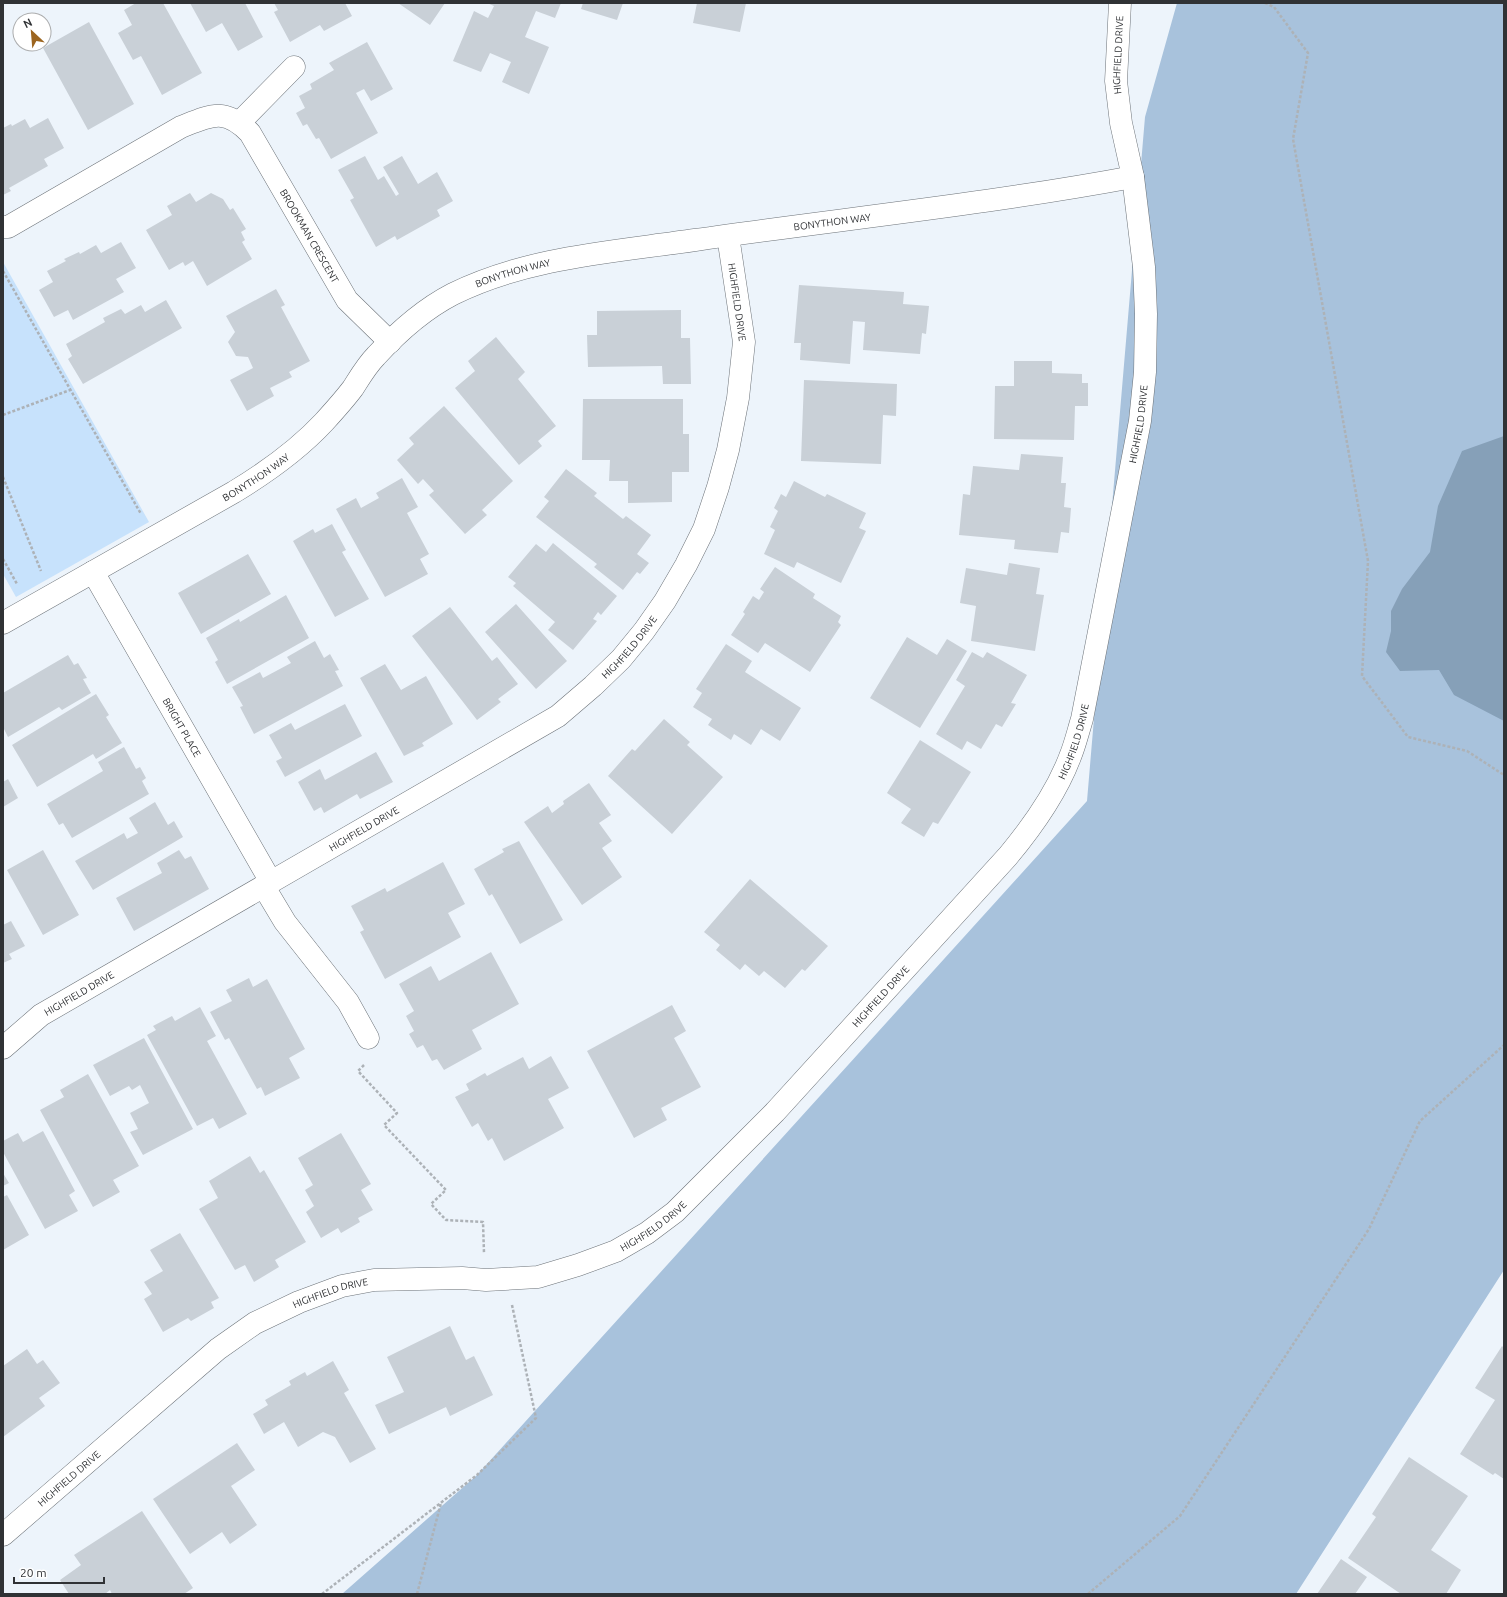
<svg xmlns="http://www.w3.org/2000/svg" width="1507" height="1597" font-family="Ubuntu,sans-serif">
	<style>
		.green { fill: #c7e2fc }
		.forest { fill: #a8c2dc }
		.water { fill: #86a0b8 }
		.building { fill: #c9d0d7 }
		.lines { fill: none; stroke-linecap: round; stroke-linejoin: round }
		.minor-casing { stroke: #6d7379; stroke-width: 23 }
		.path { stroke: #adb2b7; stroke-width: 2.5; stroke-dasharray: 3 2; stroke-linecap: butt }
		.minor { stroke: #fff; stroke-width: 22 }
		.labels { text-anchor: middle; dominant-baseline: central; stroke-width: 4; stroke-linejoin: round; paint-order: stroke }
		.street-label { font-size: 10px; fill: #303235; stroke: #fff }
	</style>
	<rect width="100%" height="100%" fill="#edf4fb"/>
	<path class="green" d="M3 262 149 522 16 597 3 574Z"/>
	<path class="forest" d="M1177 3H1504V1270L1296 1594H342L477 1475 1087 801 1145 117Z"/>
	<path class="water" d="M1504 436V721L1454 695 1439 670 1400 671 1386 652 1391 631V611L1402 589 1430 552 1438 506 1462 451Z"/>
	<path class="building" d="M136 3H163L202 73 162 95 141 56 133 60 118 33 132 25 124 10Z
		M190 3H245L263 37 238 51 222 23 206 32Z
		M274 3H345L352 16 324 31 320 25 290 42 274 12 278 10Z
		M398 3H445L430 25Z
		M487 3H561L555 18 536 11 525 37 549 47 529 94 502 82 511 62 490 53 481 72 453 61 474 11 488 18 494 6Z
		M583 3H623L617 20 581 9Z
		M697 3H746L740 32 693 23Z
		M89 22 134 104 88 130 43 48Z
		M367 42 393 89 371 101 364 89 356 93 378 133 331 159 319 138 316 139 307 124 303 126 296 113 305 108 299 96 312 89 310 84 334 70 329 63Z
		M48 118 64 148 44 159 48 166 9 188 11 191 3 195V128L11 124 12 126 25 119 30 128Z
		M365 156 378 180 384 176 396 196 399 194 383 167 402 156 418 184 437 172 453 201 437 210 440 216 397 240 395 236 376 247 350 200 354 198 338 170Z
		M190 193 196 202 211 193 223 199 230 210 233 208 246 229 241 232 245 240 242 242 252 259 207 286 193 261 185 266 183 262 169 270 146 230 172 215 167 206Z
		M121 242 136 268 116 279 124 292 73 320 68 310 54 317 39 290 53 282 47 271 66 261 64 259 79 252 80 254 96 245 101 253Z
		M799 285 904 292 903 304 929 306 926 334 922 333 920 354 863 350 865 322 853 321 850 364 800 360 801 343H794Z
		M276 289 285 305 281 307 310 361 289 372 292 377 270 388 274 396 247 411 230 380 253 368 248 357 236 356 228 342 235 332 226 316Z
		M166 300 182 328 83 384 68 359 72 356 66 344 105 322 103 318 121 309 125 314 141 305 145 312Z
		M681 310V338H690L691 384H663L662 366 588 367 587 335H597V311Z
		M496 337 525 372 518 379 556 426 538 441 542 446 519 465 455 388 475 371 468 361Z
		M1014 361H1052V373L1082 374V383H1088V406H1075L1074 440 994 439 995 386H1014Z
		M804 380 897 384 896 416 883 415 881 464 801 461Z
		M583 399H683V434H689V472H672V502L628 503V481H609L610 460H582Z
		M444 406 513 481 482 510 487 515 465 534 429 495 434 491 423 479 418 484 397 460 414 444 409 438Z
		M1021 454 1063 457 1061 483H1066L1064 507 1071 508 1069 533 1061 532 1058 553 1014 549 1015 540 959 535 963 494 970 495 973 466 1019 470Z
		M566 469 597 493 594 496 623 519 626 516 651 535 637 554 649 563 640 574 637 572 623 590 594 567 597 564 536 517 549 501 544 497Z
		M402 478 418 507 407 513 429 554 420 559 428 574 385 597 336 509 356 498 361 508 379 498 376 493Z
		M794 481 825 497 827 494 866 513 859 528 866 531 841 583 797 562 794 568 764 554 775 530 770 527 778 511 774 508 781 494 786 497Z
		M332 524 346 550 342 552 369 599 335 617 293 541 313 529 315 533Z
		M553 543 617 596 601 615 598 612 593 619 597 621 573 650 548 630 555 622 513 586 516 583 508 577 536 544 546 552Z
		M248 554 271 594 201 634 178 593Z
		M1009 563 1040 568 1036 594 1044 595 1035 651 971 641 976 606 960 603 966 568 1007 575Z
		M775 567 815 594 813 598 841 616 838 622 841 625 810 672 765 643 758 653 731 635 745 614 743 612 753 596 759 600 764 592 760 589Z
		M286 595 309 638 227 684 215 662 218 660 206 638 239 619 240 622Z
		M516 604 567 661 536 689 485 632Z
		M450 607 492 661 497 657 518 684 498 699 501 702 477 720 412 636Z
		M907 637 937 655 947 639 967 651 920 728 870 698Z
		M315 641 324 658 330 654 339 670 335 671 343 686 254 734 240 707 243 706 232 687 260 672 263 678 291 663 287 657Z
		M726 644 752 661 745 672 801 708 780 741 761 729 751 745 734 734 731 740 708 725 712 719 693 707 702 693 696 689Z
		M972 652 983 658 987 652 1027 675 1011 703 1016 704 1002 727 996 724 981 749 967 741 962 750 936 734 965 686 956 680Z
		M68 655 74 665 78 663 87 678 83 679 91 693 62 710 59 707 8 737 3 727V693Z
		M385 664 401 690 426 676 453 724 422 743 424 746 404 756 360 678Z
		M96 694 109 715 106 717 122 743 96 759 93 754 37 787 12 745Z
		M345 704 362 736 285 777 276 761 282 758 269 735 291 723 295 730Z
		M664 719 690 742 687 745 723 777 672 834 608 776 632 749 635 751Z
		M920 740 971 772 938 824 933 822 924 837 901 823 911 809 887 793Z
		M124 747 136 769 140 767 146 778 142 781 149 794 72 838 63 823 59 825 47 804 103 771 98 762Z
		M376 752 393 782 360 799 357 794 324 813 321 807 314 811 298 782 320 769 325 780Z
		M8 779 18 798 3 807V782Z
		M589 783 611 815 599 823 612 841 602 848 622 877 582 905 524 822 548 806 552 813 564 804 563 801Z
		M155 802 168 825 174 821 183 837 93 890 75 861 124 833 127 839 138 833 129 818Z
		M519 841 563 920 520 944 492 894 489 896 474 869 504 852 502 849Z
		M43 850 79 915 43 935 7 870Z
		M179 850 185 859 191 856 209 889 134 931 116 898 162 873 157 863Z
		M443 862 465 904 448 913 461 937 385 979 360 932 364 930 351 906 385 888 387 892Z
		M750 879 828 946 805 971 802 969 785 988 764 971 759 976 745 964 740 970 716 950 720 945 704 932Z
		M11 921 25 946 9 954 12 959 3 963V925Z
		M491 952 519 1004 472 1030 482 1049 444 1070 437 1059 432 1061 423 1045 417 1048 409 1034 414 1031 406 1016 414 1011 399 984 431 966 439 981Z
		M249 978 253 987 267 979 305 1049 289 1058 300 1078 265 1096 261 1087 257 1089 229 1038 225 1040 210 1012 232 1001 226 990Z
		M672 1005 686 1031 674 1038 701 1087 661 1108 667 1120 634 1138 587 1051Z
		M200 1007 216 1036 207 1041 247 1114 219 1129 213 1118 197 1126 147 1035 156 1030 153 1026 172 1016 175 1021Z
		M144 1038 193 1129 143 1155 130 1132 138 1129 130 1113 149 1103 140 1085 132 1090 129 1086 110 1096 93 1065Z
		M551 1056 569 1088 548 1099 564 1128 504 1161 492 1138 488 1141 478 1123 472 1127 455 1097 469 1090 466 1084 485 1073 487 1076 523 1057 529 1069Z
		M88 1074 139 1166 113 1180 120 1192 93 1207 40 1110 64 1097 60 1090Z
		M43 1131 75 1191 69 1195 78 1211 45 1229 3 1152V1141L18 1133 23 1142Z
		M341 1133 371 1184 361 1190 373 1210 358 1218 360 1222 341 1233 338 1228 321 1238 306 1212 314 1206 305 1190 313 1185 298 1158Z
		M250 1156 260 1173 264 1170 306 1242 275 1260 279 1267 254 1282 245 1265 235 1270 199 1209 218 1198 209 1181Z
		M3 1173 9 1183 3 1186Z
		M7 1195 29 1235 3 1250V1197Z
		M180 1233 219 1298 211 1302 214 1308 191 1321 188 1318 163 1332 144 1299 152 1294 144 1282 163 1271 150 1250Z
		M450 1326 466 1360 474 1356 493 1395 450 1416 446 1407 389 1434 375 1405 404 1392 387 1357Z
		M1502 1346 1504 1348V1479L1495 1473 1493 1475 1460 1454 1495 1400 1475 1388Z
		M27 1349 37 1364 43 1360 60 1383 39 1398 45 1406 3 1437V1366Z
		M333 1361 349 1390 344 1393 376 1449 350 1463 335 1437 323 1432 298 1447 284 1422 264 1434 253 1414 268 1405 265 1400 291 1385 289 1381 305 1372 307 1376Z
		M237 1443 255 1470 231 1486 257 1525 230 1544 222 1532 190 1554 153 1499Z
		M1409 1457 1468 1496 1431 1550 1461 1570 1446 1594H1401L1348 1558 1376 1517 1372 1514Z
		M142 1511 193 1588 184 1594H112L110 1590 105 1594H69L60 1580 81 1565 74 1555Z
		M1341 1559 1367 1577 1355 1594H1317Z"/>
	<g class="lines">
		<defs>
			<g id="minor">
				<path d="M240 122 294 67"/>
				<path id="s1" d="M3 227H8L181 127C211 115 225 107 250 133L347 300 390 342"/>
				<path id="s2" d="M93 572 271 882"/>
				<path id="s3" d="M3 623 234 492C267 472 297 451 324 422 334 411 344 400 353 388 360 377 367 365 376 356 398 332 424 309 453 294 528 257 613 252 695 240 841 219 988 204 1133 177"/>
				<path d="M264 887 285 922 348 1002 368 1038"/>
				<path id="s4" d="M3 1048 41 1015 558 716 593 686 621 659 644 631 665 601 686 565 704 529 718 487 728 450 738 398 744 342 728 236"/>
				<path id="s5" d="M3 1535 218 1349 255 1323 299 1302 342 1286 374 1280 462 1278 486 1280 538 1277 578 1265 616 1251 647 1233 675 1212 775 1112 1008 856C1033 826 1056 794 1070 757 1075 745 1078 732 1082 719L1140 421 1145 372 1146 314 1144 267 1133 177 1121 123 1116 81 1120 3"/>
			</g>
		</defs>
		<use href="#minor" class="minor-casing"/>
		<path class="path" d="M1265 3 1274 7 1308 53 1293 139 1368 561 1362 676 1408 737 1467 751 1504 775
			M3 271 141 514
			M3 415 70 390
			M3 477 41 571
			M3 559 17 584
			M364 1065 358 1071 397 1113 384 1125 446 1190 431 1204 446 1220 483 1222 484 1253
			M322 1594 477 1475 536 1418 512 1305
			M417 1594 441 1503
			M1088 1594 1180 1516 1369 1229 1420 1121 1504 1045"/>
		<use href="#minor" class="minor"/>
	</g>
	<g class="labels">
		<g class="street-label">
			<text stroke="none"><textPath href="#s5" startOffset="2091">HIGHFIELD DRIVE</textPath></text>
			<text stroke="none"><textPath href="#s3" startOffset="951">BONYTHON WAY</textPath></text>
			<text stroke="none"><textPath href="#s1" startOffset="400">BROOKMAN CRESCENT</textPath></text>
			<text stroke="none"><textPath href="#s3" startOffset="627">BONYTHON WAY</textPath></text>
			<text transform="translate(737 302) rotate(82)">HIGHFIELD DRIVE</text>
			<text stroke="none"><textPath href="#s5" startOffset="1719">HIGHFIELD DRIVE</textPath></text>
			<text stroke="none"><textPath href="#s3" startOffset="292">BONYTHON WAY</textPath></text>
			<text stroke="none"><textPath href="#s4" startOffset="747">HIGHFIELD DRIVE</textPath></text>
			<text stroke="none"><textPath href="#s2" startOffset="179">BRIGHT PLACE</textPath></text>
			<text stroke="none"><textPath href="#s5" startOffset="1395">HIGHFIELD DRIVE</textPath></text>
			<text stroke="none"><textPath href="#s4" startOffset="423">HIGHFIELD DRIVE</textPath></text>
			<text stroke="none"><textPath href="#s4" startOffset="94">HIGHFIELD DRIVE</textPath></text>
			<text stroke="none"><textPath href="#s5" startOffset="1072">HIGHFIELD DRIVE</textPath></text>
			<text stroke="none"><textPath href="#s5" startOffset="748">HIGHFIELD DRIVE</textPath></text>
			<text stroke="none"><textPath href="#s5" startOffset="411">HIGHFIELD DRIVE</textPath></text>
			<text stroke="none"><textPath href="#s5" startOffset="87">HIGHFIELD DRIVE</textPath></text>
		</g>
	</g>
	<rect width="1507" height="1597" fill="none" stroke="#303235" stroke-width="8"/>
	<g transform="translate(32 32) rotate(334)"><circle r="19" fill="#ffffff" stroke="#acadae"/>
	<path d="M0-3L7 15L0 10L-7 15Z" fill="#9c651f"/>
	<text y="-6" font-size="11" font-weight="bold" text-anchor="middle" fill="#303235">N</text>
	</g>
	<path d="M14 1577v6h90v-6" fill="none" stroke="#303235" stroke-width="2"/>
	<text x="20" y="1577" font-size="12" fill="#303235" stroke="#ffffff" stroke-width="3" paint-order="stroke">20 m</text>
</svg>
